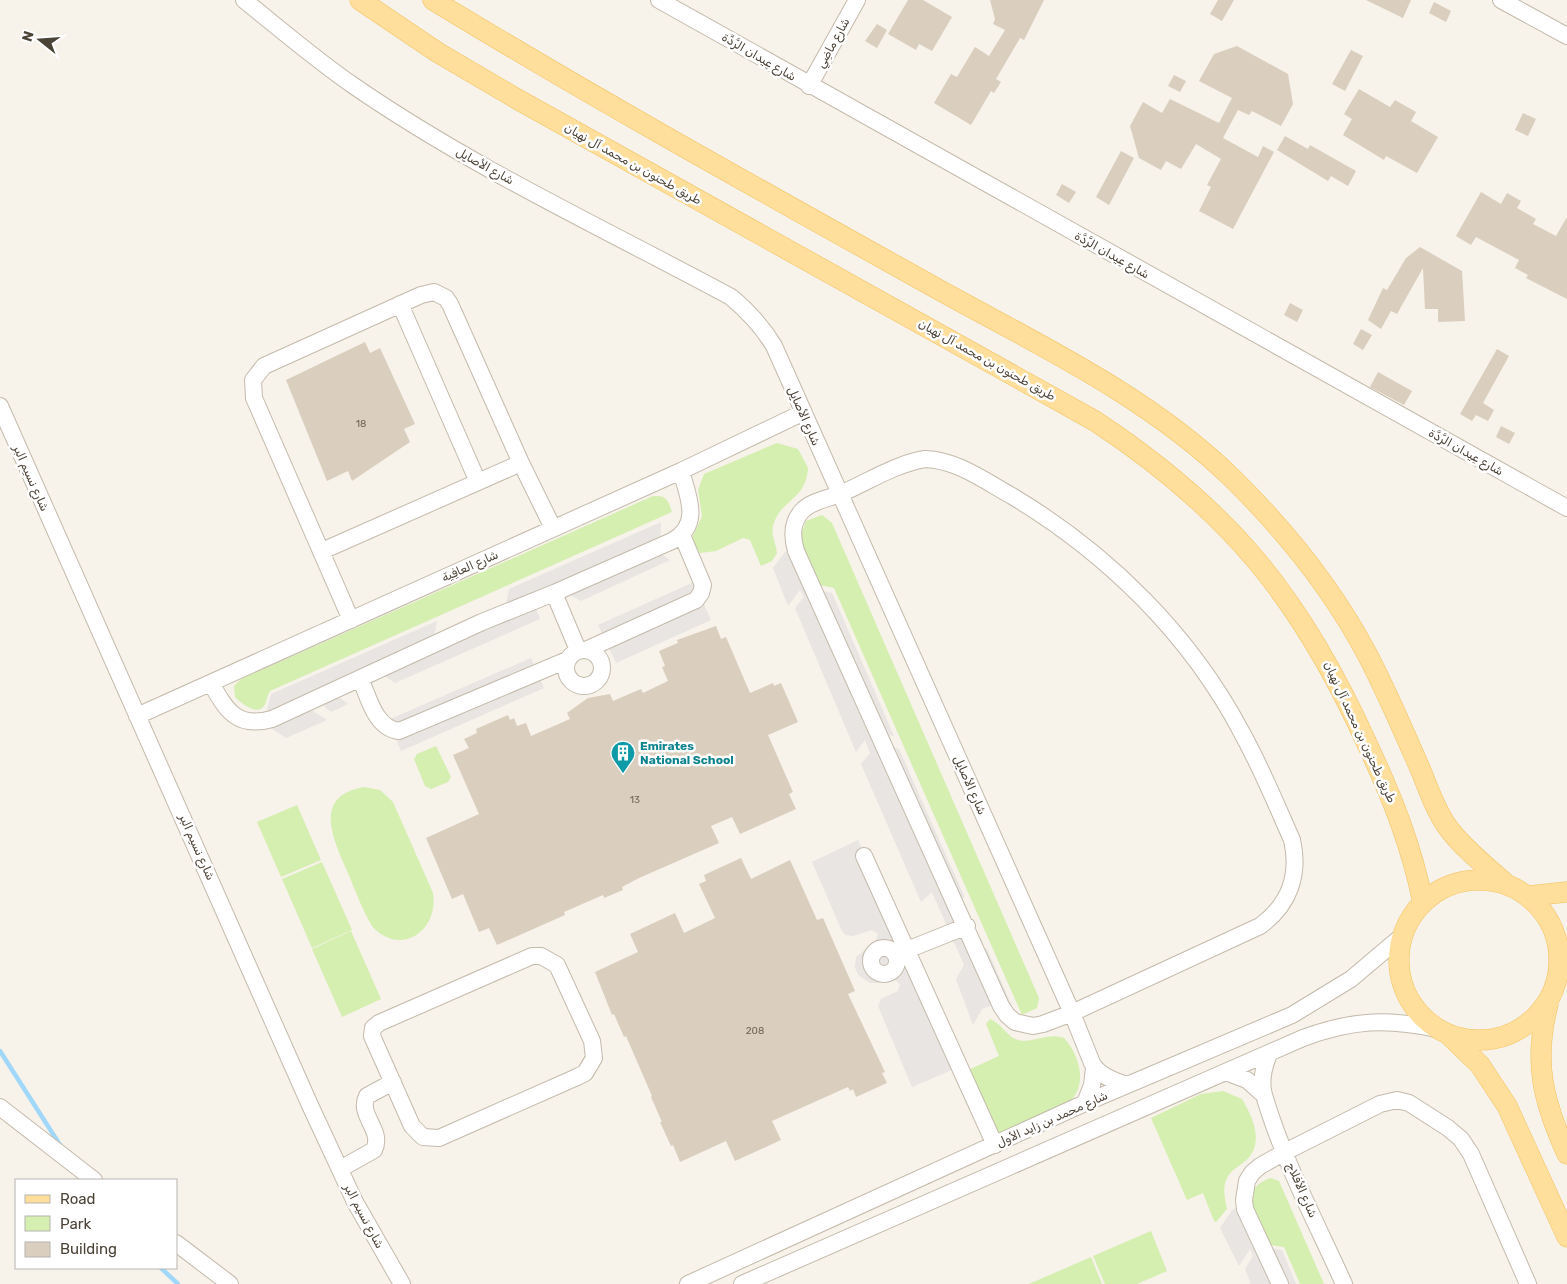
<svg xmlns="http://www.w3.org/2000/svg" width="1567" height="1284" font-family="Rubik,'Noto Naskh Arabic',sans-serif">
	<style>
		.green { fill: #d4efaf }
		.parking { fill: #e8e5e2 }
		.lines { fill: none; stroke-linecap: round; stroke-linejoin: round }
		.stream { stroke: #a1d8f9; stroke-width: 4.5 }
		.building { fill: #dacebe }
		.minor-casing { stroke: #c4baab; stroke-width: 18 }
		.major-casing { stroke: #f2c05d; stroke-width: 21 }
		.minor { stroke: #fff; stroke-width: 16 }
		.major { stroke: #ffdf9b; stroke-width: 20 }
		.labels { text-anchor: middle; dominant-baseline: central; stroke-width: 5; stroke-linejoin: round; paint-order: stroke }
		.number-label { font-size: 10px; fill: #706659 }
		.street-label { font-size: 12px; fill: #4c4337; stroke: #fff }
		.culture-label { font-size: 12px; font-weight: bold; fill: #0d838f; stroke: #fff; text-anchor: start }
	</style>
	<rect width="100%" height="100%" fill="#f7f2ea"/>
	<path class="green" d="M777 443 798 449 808 468C806 501 780 499 773 526 771 537 776 543 777 553L772 561 761 566 750 540 743 538 716 551 700 553 693 543V536L702 516 698 490 704 474Z
		M653 496C667 495 668 500 672 512L270 691C267 695 267 702 264 706 256 716 241 703 235 697L234 686 241 679Z
		M822 515 832 523 1039 998 1037 1008 1022 1015 834 588 820 585 800 538 806 521Z
		M436 746 451 777 448 782 431 789 425 786 414 759 417 754Z
		M364 787 380 790 393 802 433 893C439 932 399 957 372 926 362 909 355 890 348 873 334 841 311 796 364 787Z
		M297 805 321 860 281 877 257 822Z
		M322 862 352 930 312 948 282 879Z
		M351 931 381 999 342 1017 312 949Z
		M990 1019C1001 1023 1007 1037 1018 1040 1034 1044 1046 1032 1064 1038 1080 1055 1088 1086 1069 1102L1001 1133 997 1131 968 1070 999 1056 986 1024Z
		M1223 1091 1242 1099C1254 1119 1265 1145 1244 1162 1238 1167 1231 1170 1227 1178 1222 1188 1225 1199 1227 1209L1216 1222 1214 1221 1203 1193 1187 1200 1151 1118 1201 1094Z
		M1271 1178 1279 1181 1324 1284H1300L1284 1247 1270 1245C1259 1221 1234 1190 1271 1178Z
		M1151 1231 1167 1271 1137 1284H1105L1093 1256Z
		M1091 1257 1102 1284H1029Z"/>
	<path class="parking" d="M661 522 660 553 670 560 581 601 565 592 535 606 540 619 395 683 382 674 336 695 348 704 331 712 320 703 310 709 327 720 286 738 268 726 267 709 271 694 437 621 434 636 506 605 509 589Z
		M796 544 815 590 832 593 894 736 879 733 885 745 899 749 965 898 951 895 972 946 987 949 1012 1006 996 1004 982 1009 973 1025 956 979 964 965 932 892 921 902 861 764 870 753 865 740 856 752 795 608 804 597 800 590 788 606 773 568 785 552Z
		M694 582 711 620 616 663 598 625Z
		M531 658 544 688 401 751 388 720Z
		M858 840 959 1067 912 1087 878 1006 881 999 898 991 900 984 892 978 878 983H870L858 975 855 967 856 957 875 942 878 934 872 930 853 936 846 935 842 931 812 862Z
		M1245 1203 1267 1248 1282 1250 1296 1284H1251L1245 1269 1253 1256 1250 1249 1239 1266 1220 1228 1232 1210Z"/>
	<g class="lines">
		<path class="stream" d="M0 1051 60 1145
			M161 1268 178 1284"/>
	</g>
	<path class="building" d="M908 0H923L952 17 932 51 919 44 916 50 888 34Z
		M990 0H1044L1024 40 1020 38 996 79 1001 82 994 93 991 91 971 125 934 103 951 74 957 77 975 47 989 56 1005 30 993 24 995 19Z
		M1218 0H1234L1222 21 1210 14Z
		M1366 0H1411L1403 18Z
		M1434 2 1451 11 1446 22 1429 13Z
		M877 24 887 30 877 48 865 41Z
		M1237 46 1288 74 1293 104 1281 126 1252 111 1249 115 1238 110 1223 138 1258 157 1263 146 1274 152 1233 229 1199 211 1211 187 1207 185 1221 159 1196 144 1181 169 1166 161 1161 170 1139 158 1130 126 1143 102 1162 113 1170 99 1219 123 1232 98 1199 81 1214 54Z
		M1351 50 1363 56 1345 91 1332 84Z
		M1174 75 1186 81 1180 92 1168 86Z
		M1359 89 1390 107 1395 100 1416 112 1411 121 1438 137 1417 173 1386 156 1384 160 1343 135 1352 119 1344 114Z
		M1523 113 1536 119 1528 136 1515 130Z
		M1285 136 1308 149 1310 145 1356 171 1348 186 1331 176 1328 181 1277 150Z
		M1121 151 1134 158 1109 205 1096 197Z
		M1062 184 1076 192 1069 203 1056 195Z
		M1481 192 1501 204 1507 193 1521 201 1517 208 1536 219 1533 224 1556 236 1567 217V299L1526 278 1528 275 1515 268 1519 260 1476 237 1471 245 1456 236Z
		M1420 247 1462 271 1465 321 1438 322V309H1425L1423 268 1397 314 1391 311 1381 329 1368 320 1383 288 1387 290 1406 258Z
		M1290 303 1303 310 1297 322 1284 315Z
		M1361 329 1372 335 1363 350 1353 344Z
		M365 342 370 353 380 348 415 424 404 429 410 442 352 481 348 471 327 481 286 380Z
		M1497 349 1509 356 1483 403 1494 410 1488 421 1476 415 1472 421 1460 414Z
		M1378 372 1412 391 1404 405 1370 387Z
		M1501 426 1515 433 1509 444 1496 437Z
		M716 626 721 639 726 637 750 693 773 683 774 686 781 683 798 722 768 735 793 792 789 794 796 809 740 834 732 817 711 826 719 843 639 878 622 887 623 890 604 898 603 895 564 912 565 915 497 945 489 928 479 932 463 894 452 899 426 838 479 814 453 755 469 748 464 739 477 733 476 729 508 715 510 720 514 718 517 726 526 723 531 736 570 719 567 713 588 698 610 694 613 701 641 689 643 693 668 681 662 667 665 666 659 651 678 643 677 640Z
		M741 858 751 879 790 860 817 920 823 918 855 991 848 994 885 1072 882 1073 887 1083 856 1097 853 1089 850 1091 848 1087 772 1121 781 1140 735 1161 726 1141 680 1162 673 1145 671 1146 660 1122H662L651 1097 652 1096 626 1036 624 1037 614 1014 612 1015 595 972 638 952 630 934 675 913 684 933 715 918 699 884 706 881 704 875Z"/>
	<g class="lines">
		<defs>
			<path id="minor" d="M244 0C280 29 316 60 354 86 473 168 605 229 731 297 749 312 762 326 774 346L1072 1013 1092 1063C1098 1075 1114 1081 1127 1085
				M659 0 1567 508
				M1501 0 1567 36
				M809 86 857 0
				M400 304 478 482
				M0 406 309 1103 355 1202 402 1284
				M925 459C957 460 985 481 1012 496 1107 553 1190 634 1242 733 1261 767 1276 804 1292 840 1300 875 1289 905 1260 926L1072 1013 1043 1024 1033 1026 1015 1022 1007 1015 1001 1006 796 551C792 537 791 523 802 511 811 501 827 499 840 494 868 482 895 464 925 459Z
				M322 551 521 463
				M554 593 578 650
				M351 620 254 398 253 380 264 366 421 295 434 292 446 298 450 304 521 463 553 528
				M588 649 696 600 701 593 703 585 682 535
				M566 668a18 18 0 1 1 36 0a18 18 0 1 1-36 0Z
				M360 678C369 698 375 728 399 731L567 660
				M211 683C226 710 237 729 272 719L482 622 554 593 672 541C702 525 688 496 681 471
				M137 716 681 471 802 413
				M864 856 995 1145
				M871 961a13 13 0 1 1 26 0a13 13 0 1 1-26 0Z
				M897 954 967 926
				M532 956H541L557 965 592 1041 594 1058 585 1073 577 1077 439 1138 423 1137 412 1126 372 1036 373 1028 379 1023Z
				M1269 1054C1264 1066 1260 1081 1264 1095 1283 1160 1316 1222 1344 1284
				M1226 1072 1247 1080 1264 1095
				M1085 1103 1092 1085 1094 1068
				M0 1107 94 1180
				M340 1169 374 1150C384 1130 357 1115 367 1096L393 1082
				M176 1243 230 1284
				M688 1284 1085 1103 1292 1015 1351 979 1403 935
				M742 1284 1303 1038C1352 1020 1386 1018 1437 1029
				M1280 1284 1245 1209 1244 1200 1247 1181 1252 1173 1260 1166 1285 1152 1380 1104 1397 1100 1409 1103 1448 1128 1461 1139 1471 1154 1528 1284"/>
			<path id="major" d="M360 0 437 52 517 99 1095 421C1230 510 1302 599 1368 746 1392 797 1412 847 1423 903
				M433 0C594 98 760 190 925 282 1030 341 1145 393 1232 478 1285 530 1332 588 1367 654 1387 692 1404 732 1421 771 1429 790 1436 812 1449 829 1465 850 1486 866 1506 884
				M1399 960a80 80 0 1 1 160 0a80 80 0 1 1-160 0Z
				M1529 896 1567 892
				M1548 1004C1533 1062 1543 1101 1567 1154
				M1450 1036 1480 1065 1507 1106 1567 1237"/>
		</defs>
		<use href="#minor" class="minor-casing"/>
		<use href="#major" class="major-casing"/>
		<use href="#minor" class="minor"/>
		<use href="#major" class="major"/>
	</g>
	<defs>
		<symbol id="building-pin" viewBox="-11 -11 22 30"><path d="M0 17L-7.5 6A9.5 9.5 0 1 1 7.5 6Z" fill="#0f9aa8" stroke="#fff"/><path d="M-4-6H4V6H1V3H-1V6H-4ZM-2.5-4.3h1.7v1.8h-1.7ZM.8-4.3h1.7v1.8H.8ZM-2.5-1h1.7V.8h-1.7ZM.8-1h1.7V.8H.8Z" fill="#fff"/></symbol>
	</defs>
	<g fill-rule="evenodd">
		<use href="#building-pin" x="609" y="739" width="28" height="38"/>
	</g>
	<g class="labels">
		<g class="number-label">
			<text x="361" y="424">18</text>
			<text x="635" y="800">13</text>
			<text x="755" y="1031">208</text>
		</g>
		<g class="street-label">
			<text transform="translate(833 43) rotate(-61)">شارع ماضِي</text>
			<text transform="translate(759 57) rotate(30)">شارع عِيدان الرَّدَّة</text>
			<text transform="translate(633 164) rotate(29)">طريق طحنون بن محمد آل نهيان</text>
			<text transform="translate(485 166) rotate(29)">شارع الأصايِل</text>
			<text transform="translate(1112 255) rotate(29)">شارع عِيدان الرَّدَّة</text>
			<text transform="translate(987 360) rotate(29)">طريق طحنون بن محمد آل نهيان</text>
			<text transform="translate(804 416) rotate(66)">شارع الأصايِل</text>
			<text transform="translate(1466 452) rotate(29)">شارع عِيدان الرَّدَّة</text>
			<text transform="translate(31 478) rotate(66)">شارع نسيم البر</text>
			<text transform="translate(470 566) rotate(-24)">شارع العافِية</text>
			<text transform="translate(1360 732) rotate(65)">طريق طحنون بن محمد آل نهيان</text>
			<text transform="translate(970 785) rotate(66)">شارع الأصايِل</text>
			<text transform="translate(197 847) rotate(66)">شارع نسيم البر</text>
			<text transform="translate(1052 1119) rotate(-24)">شارع محمد بن زايد الأول</text>
			<text transform="translate(1302 1190) rotate(66)">شارع الأفلاج</text>
			<text transform="translate(364 1216) rotate(62)">شارع نسيم البر</text>
		</g>
		<g class="culture-label">
			<text x="640" y="746">Emirates<tspan x="640" dy="14">National School</tspan></text>
		</g>
	</g>
	<rect x="15" y="1179" width="162" height="90" fill="#ffffff" stroke="#b7b4af"/>
	<rect x="25" y="1195" width="25" height="8" fill="#ffdf9b" stroke="#b7b4af"/>
	<text x="60" y="1204" font-size="15" fill="#4c4337">Road</text>
	<rect x="25" y="1216" width="25" height="15" fill="#d4efaf" stroke="#b7b4af"/>
	<text x="60" y="1229" font-size="15" fill="#4c4337">Park</text>
	<rect x="25" y="1242" width="25" height="15" fill="#dacebe" stroke="#b7b4af"/>
	<text x="60" y="1254" font-size="15" fill="#4c4337">Building</text>
	<g transform="translate(40 40) rotate(287)" stroke="#ffffff" stroke-width="4" paint-order="stroke">
	<path d="M0-4L9 19L0 12L-9 19Z" fill="#4c4337"/>
	<text y="-8" font-size="14" font-weight="bold" text-anchor="middle" fill="#4c4337">N</text>
	</g>
</svg>
